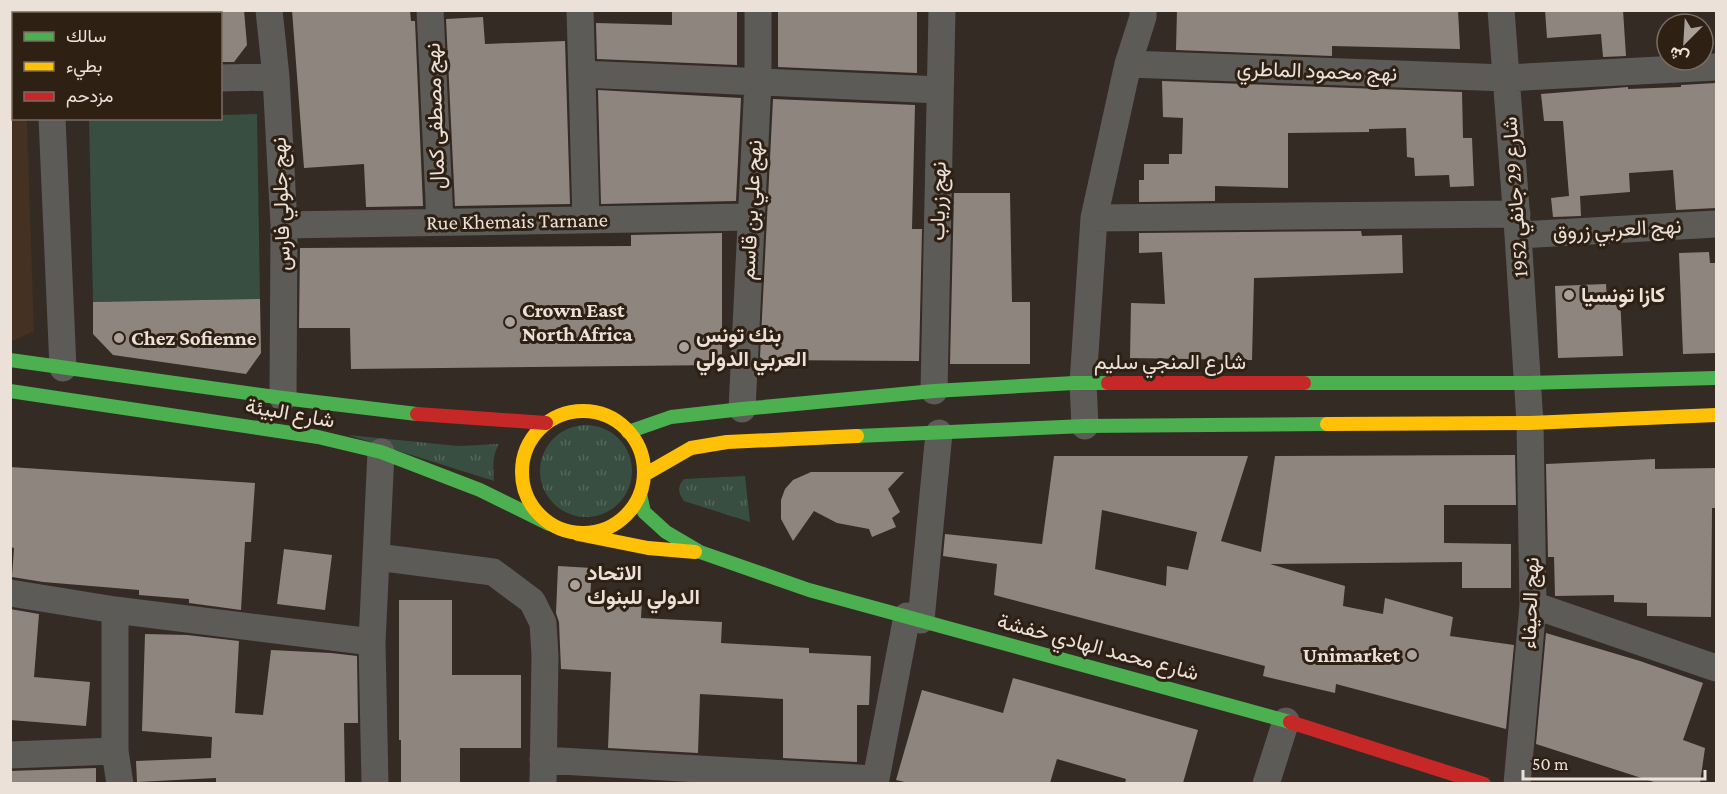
<svg xmlns="http://www.w3.org/2000/svg" width="1727" height="794" font-family="'Crimson Pro',Vazirmatn,serif">
	<style>
		.built { fill: #443121 }
		.grass { fill: url(#grass-tufts) }
		.park { fill: #374e41 }
		.building { fill: #8e867e; fill-rule: evenodd }
		.lines { fill: none; stroke-linecap: round; stroke-linejoin: round }
		.street { stroke: #5d5b57; stroke-width: 27 }
		.fast { stroke: #4caf50; stroke-width: 14 }
		.slow { stroke: #ffc107; stroke-width: 14 }
		.jam { stroke: #c62828; stroke-width: 14 }
		.poi-dot { fill: #aba19a; stroke: #2f2014; stroke-width: 2 }
		.labels { text-anchor: middle; dominant-baseline: central; stroke-width: 6; stroke-linejoin: round; paint-order: stroke }
		.street-label { font-size: 21px; fill: #ebe1d9; stroke: #2f2014 }
		.poi-label { font-size: 21px; font-weight: bold; fill: #ebe1d9; stroke: #2f2014; text-anchor: start }
	</style>
	<defs>
		<pattern id="grass-tufts" width="24" height="20" patternUnits="userSpaceOnUse" patternTransform="scale(1.5)"><rect width="24" height="20" fill="#374e41"/><path d="M3 7l-1-3M5 7V3M7 7l1-3M15 17l-1-3M17 17v-4M19 17l1-3" fill="none" stroke="#54675c"/></pattern>
	</defs>
	<rect width="100%" height="100%" fill="#332b24"/>
	<path class="built" d="M10 108H13L14 118 25 119 27 121 34 331 13 341 10 340Z"/>
	<path class="grass" d="M540 471a46 46 0 1 1 92 0a46 46 0 1 1-92 0Z
		M348 435 458 446 499 444C492 456 493 468 494 481Z
		M745 476 750 522 684 501C678 493 677 487 684 479Z"/>
	<path class="park" d="M257 114 260 299 93 302 89 119 220 118 221 115Z"/>
	<path class="building" d="M220 10H244L247 45 234 62H220Z
		M292 10H410L411 21H415L423 206 366 207 364 164 304 168Z
		M672 10H737V65L597 59 596 23 672 25Z
		M778 10H917V73L778 67Z
		M1177 10H1458L1460 49 1332 46V56L1176 50Z
		M1545 10H1623L1626 56 1603 57 1601 34 1547 38Z
		M483 17 485 44 565 41 570 204 455 206 446 19Z
		M1162 81 1462 92 1463 138H1472L1474 186 1450 187 1449 175 1415 176 1414 158 1407 157 1406 128 1369 129V132L1288 133V188L1215 186V201L1139 202V180H1144V164H1169V154H1182L1183 118 1163 117Z
		M1716 83V208L1676 210 1673 170 1629 173 1630 192 1580 196 1581 216 1553 217 1551 198 1569 196 1563 121H1544L1541 94 1628 87V89L1681 87V85Z
		M598 90 741 98 736 201 601 204Z
		M773 99 915 105 912 229H922L919 361 764 360 760 357Z
		M954 193H1010L1012 302H1030V364H950Z
		M1361 231 1362 236 1402 235 1403 273 1254 278 1252 360 1130 358 1131 303 1165 304 1162 252 1139 253V233Z
		M722 233V365L351 369 350 328H299L300 248 631 246V235Z
		M1709 252 1710 263H1716V353L1683 354 1679 253Z
		M1606 284 1607 298 1620 297 1623 356 1558 358 1555 286Z
		M260 299 261 353 246 374 113 355 93 334V302Z
		M1515 455 1516 505H1444V543L1511 544V588H1462V562L1270 564 1345 586 1343 606 1383 614 1385 598 1453 617 1450 636 1514 645 1506 729 1336 684 1335 693 1263 676 1265 666 994 595 997 564 943 556 945 534 1042 544 1054 456H1248L1221 541 1261 552 1275 456ZM1102 510 1197 532 1188 570 1167 566 1166 586 1095 569Z
		M1655 459V469L1716 468V508H1712L1711 617 1647 616V603L1614 602V595L1555 596 1554 557H1548L1546 464Z
		M10 467 255 483 251 542H245L241 610 189 603V599L139 595V590L43 582 12 577 14 548 10 547Z
		M811 472H904L888 489 900 512 892 518 896 527 872 537 869 529 837 523 814 511 793 541 781 519V500L785 489 793 480Z
		M284 549 332 555 325 610 277 604Z
		M558 566 592 568 590 598 642 601 641 618 722 622 721 643 809 648V653L871 656 869 705H857V762L783 758V699L700 694 698 753 608 748 611 672 561 669 559 622 556 613Z
		M399 600H452V675H521V748H460V783H401V740H399Z
		M10 609 39 614 34 677 90 682 86 726 10 720Z
		M1546 633 1640 661 1703 683 1683 740 1705 748 1700 783H1657L1536 744Z
		M145 634 187 635 239 641 235 713 263 715 271 650 331 653 357 656 358 723H344L345 783H216V778L137 782 136 761 211 758 212 737 142 731Z
		M1013 678 1198 730 1183 783H1125L1126 779 1057 759 1050 783H909L896 780 922 690 1003 713Z
		M96 768V783H10V771Z"/>
	<g class="lines">
		<path class="street" d="M81 10V14
			M269 10 276 77 284 225 283 398
			M430 10 440 222
			M580 10 586 220
			M1501 10 1518 235 1530 423 1533 605 1517 784
			M1128 64 1506 78 1716 67
			M582 74 940 90
			M220 78 276 77
			M10 83H14
			M52 118 63 368
			M1094 218 1517 214
			M284 225 751 217
			M1518 235 1716 224
			M934 391 942 10
			M742 409 758 81V10
			M1085 426 1083 383 1094 218 1128 64 1143 17V10
			M377 557 493 572 532 601 543 623 545 656 543 784
			M10 593 115 610 372 642
			M1533 605 1716 668
			M115 610V751L120 784
			M921 620 939 433
			M10 755 115 751
			M543 760 875 779
			M375 784 372 642 381 452
			M875 784 907 616
			M1266 784 1286 721"/>
		<path class="fast" d="M10 360 283 398 417 414
			M1304 383H1528L1716 378
			M10 391 318 437 381 452 480 490 549 524
			M628 432 671 417 742 409 934 391 1074 383H1108
			M857 436 1085 426 1327 424
			M640 494 644 512 666 532 700 552 809 590 1290 722"/>
		<path class="slow" d="M522 472a61 61 0 1 1 122 0a61 61 0 1 1-122 0Z
			M1327 424 1530 423 1716 415
			M644 475 691 448 727 442 857 436
			M578 534 648 548 695 552"/>
		<path class="jam" d="M1108 383H1304
			M417 414 546 423
			M1290 722 1484 784"/>
	</g>
	<g class="poi-dot">
		<circle cx="1569" cy="295" r="6"/>
		<circle cx="510" cy="322" r="6"/>
		<circle cx="119" cy="338" r="6"/>
		<circle cx="684" cy="347" r="6"/>
		<circle cx="575" cy="585" r="6"/>
		<circle cx="1412" cy="655" r="6"/>
	</g>
	<g class="labels">
		<g class="street-label">
			<text transform="translate(1317 71) rotate(2)">نهج محمود الماطري</text>
			<text transform="translate(435 116) rotate(-92)">نهج مصطفى كمال</text>
			<text transform="translate(1515 197) rotate(-94)">شارع 29 جانفي 1952</text>
			<text transform="translate(938 201) rotate(-89)">نهج زرياب</text>
			<text transform="translate(281 204) rotate(-92)">نهج جلولي فارس</text>
			<text transform="translate(751 210) rotate(-87)">نهج علي بن قاسم</text>
			<text transform="translate(517 221) rotate(-1)">Rue Khemais Tarnane</text>
			<text transform="translate(1617 229) rotate(-3)">نهج العربي زروق</text>
			<text x="1170" y="362">شارع المنجي سليم</text>
			<text transform="translate(290 413) rotate(10)">شارع البيئة</text>
			<text transform="translate(1530 603) rotate(-88)">نهج الحيفاء</text>
			<text transform="translate(1098 647) rotate(15)">شارع محمد الهادي خفشة</text>
		</g>
		<g class="poi-label">
			<text x="1581" y="295">كازا تونسيا</text>
			<text x="522" y="310">Crown East<tspan x="522" dy="24">North Africa</tspan></text>
			<text x="696" y="335">بنك تونس<tspan x="696" dy="24">العربي الدولي</tspan></text>
			<text x="131" y="338">Chez Sofienne</text>
			<text x="587" y="573">الاتحاد<tspan x="587" dy="24">الدولي للبنوك</tspan></text>
			<text x="1400" y="655" text-anchor="end">Unimarket</text>
		</g>
	</g>
	<rect width="1727" height="794" fill="none" stroke="#ebe1d9" stroke-width="24"/>
	<rect x="12" y="12" width="210" height="108" fill="#2f2014" stroke="#7a6d63" stroke-width="1.5"/>
	<rect x="24" y="32" width="30" height="9" fill="#4caf50" stroke="#7a6d63" stroke-width="1.5"/>
	<text x="66" y="42" font-size="18" fill="#ebe1d9">سالك</text>
	<rect x="24" y="62" width="30" height="9" fill="#ffc107" stroke="#7a6d63" stroke-width="1.5"/>
	<text x="66" y="72" font-size="18" fill="#ebe1d9">بطيء</text>
	<rect x="24" y="92" width="30" height="9" fill="#c62828" stroke="#7a6d63" stroke-width="1.5"/>
	<text x="66" y="102" font-size="18" fill="#ebe1d9">مزدحم</text>
	<g transform="translate(1685 42) rotate(204)"><circle r="28" fill="#2f2014" stroke="#7a6d63" stroke-width="1.5"/>
	<path d="M0-4.5L10 22L0 15L-10 22Z" fill="#aba19a"/>
	<text y="-9" font-size="16" font-weight="bold" text-anchor="middle" fill="#ebe1d9">ش</text>
	</g>
	<path d="M1523 770v9h182v-9" fill="none" stroke="#ebe1d9" stroke-width="3"/>
	<text x="1532" y="770" font-size="18" fill="#ebe1d9" stroke="#2f2014" stroke-width="4.5" paint-order="stroke">50 m</text>
</svg>
